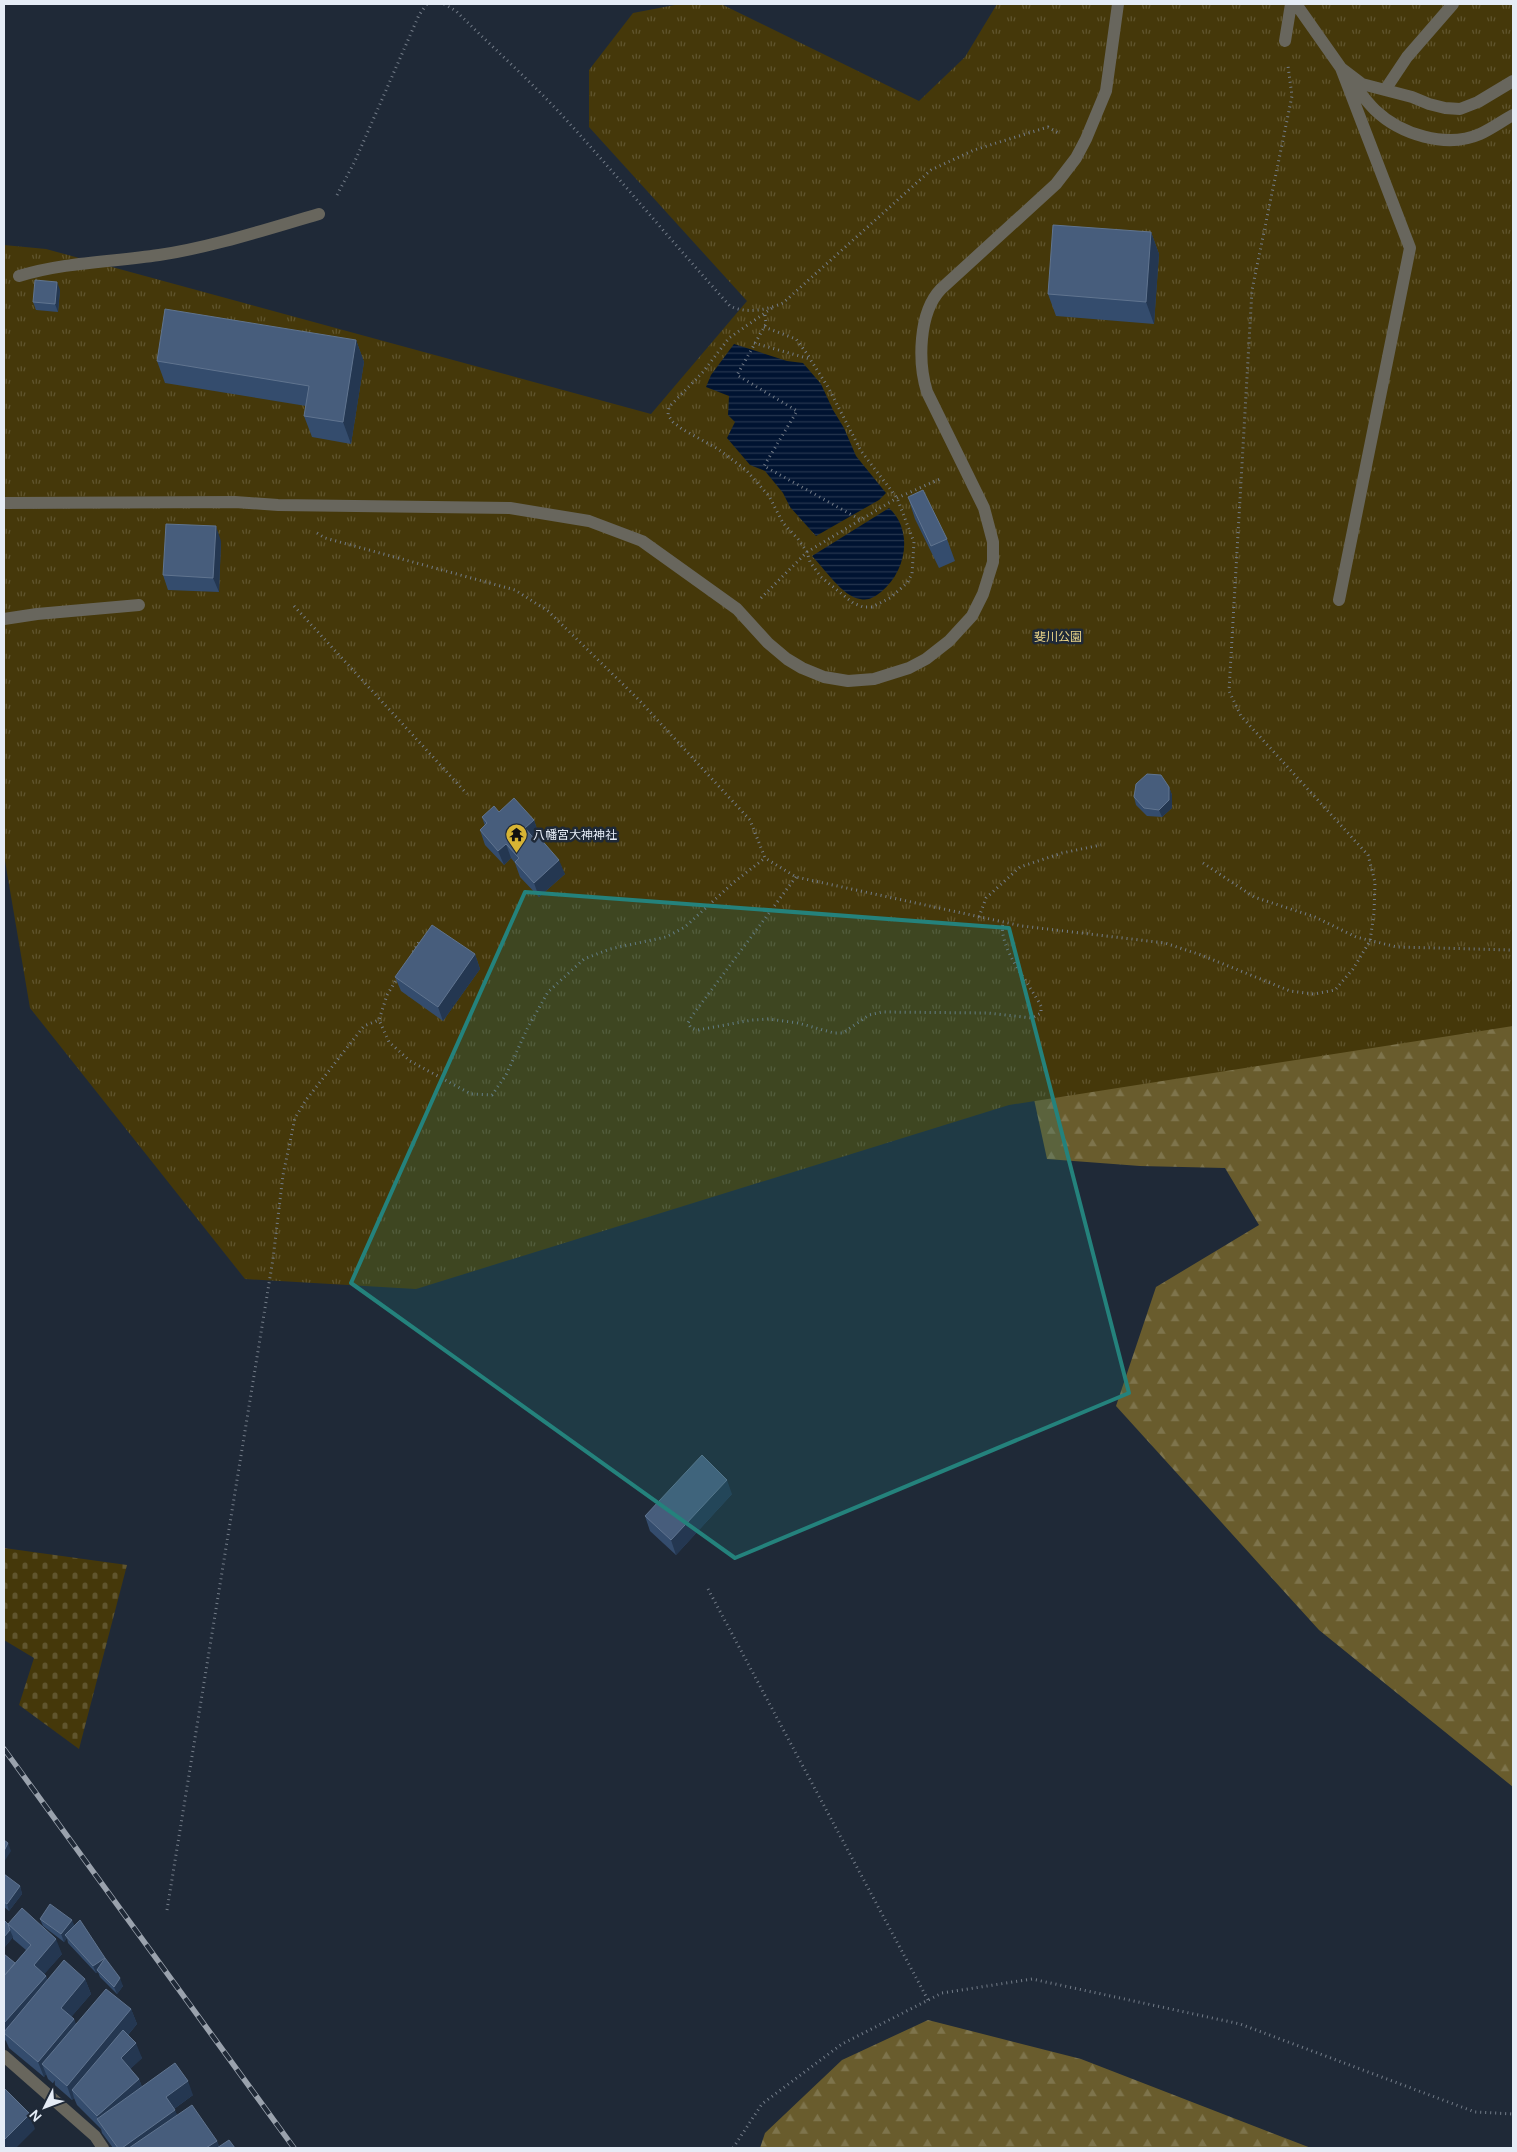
<svg xmlns="http://www.w3.org/2000/svg" width="1517" height="2152" font-family="'DM Sans','Noto Sans JP',sans-serif">
	<style>
		.forest { fill: url(#forest-firs) }
		.cemetery { fill: url(#cemetery-stones) }
		.park { fill: url(#park-tufts) }
		.water { fill: url(#water-rules) }
		.lines { fill: none; stroke-linecap: round; stroke-linejoin: round }
		.path { stroke: #747d89; stroke-width: 3; stroke-dasharray: 1 4; stroke-linecap: butt }
		.minor { stroke: #68665d; stroke-width: 12 }
		.rail-casing { stroke: #9aa2ad; stroke-width: 5.5 }
		.rail { stroke: #1f2937; stroke-width: 4; stroke-dasharray: 11; stroke-linecap: butt }
		.wall { fill: #344c6d }
		.shaded-wall { fill: #243751 }
		.building { fill: #475d7c; stroke: #60748f }
		.marked { fill: #24827c; fill-opacity: 0.2; stroke: #24827c; stroke-width: 4; stroke-linejoin: round }
		.labels { text-anchor: middle; dominant-baseline: central; stroke-width: 5; stroke-linejoin: round; paint-order: stroke }
		.park-label { font-size: 12px; fill: #e8d287; stroke: #1f2937 }
		.poi-label { font-size: 12px; fill: #e5ecf6; stroke: #1f2937; text-anchor: start }
	</style>
	<defs>
		<pattern id="forest-firs" width="22" height="20" patternUnits="userSpaceOnUse" patternTransform="scale(1.25)"><rect width="22" height="20" fill="#695c2d"/><path d="M5 1l3.5 6h-7zM16 11l3.5 6h-7z" fill="#7e744c"/></pattern>
		<pattern id="cemetery-stones" width="16" height="16" patternUnits="userSpaceOnUse" patternTransform="scale(1.25)"><rect width="16" height="16" fill="#45380a"/><path d="M2 7V4a2 2 0 0 1 4 0v3zM10 15v-3a2 2 0 0 1 4 0v3z" fill="#60552e"/></pattern>
		<pattern id="park-tufts" width="24" height="20" patternUnits="userSpaceOnUse" patternTransform="scale(1.25)"><rect width="24" height="20" fill="#45380a"/><path d="M3 7l-1-3M5 7V3M7 7l1-3M15 17l-1-3M17 17v-4M19 17l1-3" fill="none" stroke="#60552e"/></pattern>
		<pattern id="water-rules" width="6" height="5" patternUnits="userSpaceOnUse" patternTransform="scale(1.25)"><rect width="6" height="5" fill="#001331"/><path d="M0 2.5h6" fill="none" stroke="#25364f"/></pattern>
	</defs>
	<rect width="100%" height="100%" fill="#1f2937"/>
	<path class="forest" d="M1513 994V1787L1319 1630 1116 1406 1156 1287 1259 1225 1225 1168 1140 1166 1047 1159 1032 1090Z
		M928 2020 1081 2059 1311 2148H760L765 2133 842 2060Z"/>
	<path class="cemetery" d="M4 1548 127 1565 79 1749 19 1705 34 1658 4 1640Z"/>
	<path class="park" d="M680 4H721L919 101 965 57 997 4H1513V1026L1009 1105 416 1289 245 1279 30 1008 4 855V245L46 249 651 414 747 301 589 127V70L633 13Z"/>
	<path class="water" d="M734 344 787 361 803 363 821 384 833 410 844 428 856 456 886 493 879 500 816 536 790 507 783 493 765 471 750 465 727 438 735 422 728 415 729 396 706 387 711 375Z
		M889 508C914 531 906 572 881 592 874 597 869 601 860 599 843 597 824 568 812 556Z"/>
	<g class="lines">
		<path class="path" d="M444 4 456 11C490 45 526 77 559 112 617 175 672 242 730 306 746 314 767 310 783 303L931 170 974 150 1048 127 1060 134
			M337 195 355 161 419 15 427 4
			M765 315 766 324 737 375 797 411 764 466 861 520
			M764 327 796 339 810 358
			M754 343 810 359 828 387 861 451 897 498 914 542 912 574 907 583 890 598 872 607H863L853 603 821 577 810 562 807 552 798 539 783 523 769 496 747 471 718 449 682 429 673 422 668 415 669 407 703 372 729 338 772 308
			M317 533 325 538 515 590 548 611 638 699 750 820 765 858 796 877 1022 926 1165 943 1201 955 1290 991 1314 994 1335 990 1353 969 1370 941 1374 913 1375 882 1368 855 1241 716 1229 691 1252 290 1292 96 1288 66
			M761 598 807 552 897 498 940 479
			M294 606 467 794
			M1203 863 1254 897 1315 917 1356 937 1397 947 1513 950
			M796 877 692 1016 688 1023 691 1028 698 1030 752 1020 769 1019 798 1023 834 1033H843L869 1015 882 1012 988 1013 1032 1018 1041 1013V1006C1029 983 998 948 1003 922
			M979 917 986 898 1020 867 1062 853 1101 845
			M413 952 419 942
			M398 977 387 995 379 1020 389 1042 410 1061 471 1094 492 1095 506 1075 528 1027 548 992 584 959 610 949 666 937 685 927 734 882 765 858
			M708 1589 928 2000
			M167 1910 273 1259 283 1175 295 1118 306 1100 364 1026 379 1020
			M733 2148 762 2104 842 2044 942 1993 1032 1979 1240 2024 1475 2112 1513 2114"/>
		<path class="minor" d="M1296 4 1341 68 1362 84 1412 97 1429 104 1445 108 1460 109 1478 102 1513 81
			M1285 41 1291 4
			M1350 80C1358 90 1366 101 1375 110 1400 134 1446 149 1480 134 1491 129 1502 121 1513 115
			M1385 90 1407 57 1453 4
			M19 276C65 262 112 262 159 255 213 247 267 229 319 214
			M4 503 235 502 278 505 510 508 589 521 642 541 737 609 768 643 787 659 802 668 824 677 848 681 874 679 909 668 926 659 949 641 972 616 983 594 993 562V542L984 508 927 392C918 363 918 313 941 289L1056 184 1076 158 1086 139 1106 91 1118 4
			M1339 600 1410 248 1341 68
			M4 619 37 614 139 605
			M4 2056 95 2136 103 2148"/>
		<defs>
			<path id="rail" d="M4 1749 294 2148"/>
		</defs>
		<use href="#rail" class="rail-casing"/>
		<use href="#rail" class="rail"/>
	</g>
	<path class="wall" d="M1151 232 1159 254 1154 324 1056 316 1048 294Z
		M60 290 58 312 36 310 33 302Z
		M356 340 364 362 351 444 312 437 304 416 306 406 165 383 157 361Z
		M908 497 947 539 955 561 939 568 915 519Z
		M221 541 219 592 168 590 163 575Z
		M1169 787 1172 795V808L1162 817 1147 816 1136 805 1134 797Z
		M499 812 534 820 539 835 534 839 565 874 539 897 520 877 515 863 511 858 504 865 485 845 480 830 485 826 482 817Z
		M475 954 480 969 443 1021 401 991 395 977Z
		M732 1494 676 1555 650 1531 645 1516Z
		M4 1874 20 1886 22 1894 9 1911 4 1907Z
		M40 1919 74 1925 123 1986 117 1994 100 1977 98 1972 96 1973 68 1943 67 1938 64 1942 43 1926Z
		M4 1920 8 1924 62 1954 44 1974 46 1976 47 1980 85 1979 91 1994 71 2017 74 2019 76 2025 131 2009 137 2024 128 2035 142 2058 130 2069 139 2079 142 2087 193 2095 174 2109 177 2115 217 2141 219 2147 235 2148H113L102 2133 101 2129 77 2105 74 2098 72 2100 48 2079 46 2074 44 2077 9 2048 6 2041 4 2039V1954L15 1963 26 1950 13 1939V1937L4 1948Z"/>
	<path class="shaded-wall" d="M1151 232 1159 254 1154 324 1146 302Z
		M57 282 60 290 58 312 55 304Z
		M356 340 364 362 351 444 343 422Z
		M216 526 221 541 219 592 213 578Z
		M1169 787 1172 795V808L1162 817 1159 810Z
		M534 820 539 835 530 843 525 828Z
		M506 844 511 858 504 865 498 851Z
		M559 860 565 874 539 897 534 883Z
		M475 954 480 969 443 1021 438 1007Z
		M727 1480 732 1494 676 1555 671 1540Z
		M8 1843 11 1851 4 1862V1851Z
		M20 1886 22 1894 9 1911 7 1904Z
		M72 1920 75 1927 65 1935 67 1938 64 1942 61 1934Z
		M10 1930 13 1937 4 1948V1937Z
		M56 1939 62 1954 39 1980 34 1965Z
		M105 1958 97 1970 98 1972 96 1973 93 1966Z
		M46 1976 51 1991 4 2033V2023Z
		M120 1978 123 1986 117 1994 114 1987Z
		M85 1979 91 1994 66 2023 61 2008Z
		M131 2009 137 2024 77 2095 72 2090 74 2098 72 2100 67 2086Z
		M74 2019 79 2034 42 2064 46 2074 44 2077 38 2062Z
		M136 2043 142 2058 126 2073 121 2058Z
		M139 2079 144 2093 99 2121 97 2116Z
		M188 2081 193 2095 171 2111 166 2097Z
		M175 2110 181 2125 147 2148H122Z
		M30 2114 35 2129 16 2148H4V2140Z
		M217 2141 220 2148H206Z"/>
	<path class="building" d="M1053 225 1151 232 1146 302 1048 294Z
		M35 280 57 282 55 304 33 302Z
		M165 309 356 340 343 422 304 416 309 386 157 361Z
		M923 490 947 539 931 546 908 497Z
		M166 524 216 526 213 578 163 575Z
		M1147 774 1161 775 1169 787V800L1159 810 1144 808 1134 797 1136 784Z
		M514 798 534 820 525 828 536 841 539 837 559 860 534 883 515 862 519 858 506 844 498 851 480 830 487 823 482 817 494 806 499 812Z
		M432 925 475 954 438 1007 395 977Z
		M702 1455 727 1480 671 1540 645 1516Z
		M4 1840 8 1843 4 1851Z
		M4 1874 20 1886 7 1904 4 1902Z
		M50 1904 72 1920 61 1934 40 1919Z
		M22 1908 56 1939 34 1965 46 1976 4 2023V1976L31 1945 8 1924Z
		M4 1920 8 1924 10 1930 4 1937Z
		M80 1920 105 1958 93 1966 65 1935Z
		M4 1954 15 1963 4 1976Z
		M105 1958 120 1978 114 1987 97 1970Z
		M64 1960 85 1979 61 2008 74 2019 38 2062 4 2033V2032Z
		M106 1989 131 2009 67 2086 42 2064Z
		M123 2030 136 2043 121 2058 139 2079 97 2116 72 2090Z
		M175 2063 188 2081 166 2097 175 2110 122 2148H118L97 2119Z
		M4 2088 30 2114 4 2140Z
		M192 2105 217 2141 206 2148H129Z
		M229 2140 235 2148H217Z"/>
	<path class="marked" d="M525 892 1009 928 1129 1393 735 1558 351 1283Z"/>
	<defs>
		<symbol id="temple-pin" viewBox="-11 -11 22 30"><path d="M0 17L-7.5 6A9.5 9.5 0 1 1 7.5 6Z" fill="#d7b434" stroke="#1f2937"/><path d="M0-6L5-2H3V0L6.5 2.5H4V6H1.5V3h-3V6H-4V2.5H-6.5L-3 0V-2H-5Z" fill="#111"/></symbol>
	</defs>
	<g fill-rule="evenodd">
		<use href="#temple-pin" x="504" y="822" width="25" height="34"/>
	</g>
	<g class="labels">
		<g class="park-label">
			<text x="1058" y="637">斐川公園</text>
		</g>
		<g class="poi-label">
			<text x="533" y="835">八幡宮大神神社</text>
		</g>
	</g>
	<rect width="1517" height="2152" fill="none" stroke="#e5ecf6" stroke-width="10"/>
	<g transform="translate(45 2107) rotate(228)" stroke="#1f2937" stroke-width="4" paint-order="stroke">
	<path d="M0-4L9 19L0 12L-9 19Z" fill="#e5ecf6"/>
	<text y="-8" font-size="14" font-weight="bold" text-anchor="middle" fill="#e5ecf6">N</text>
	</g>
</svg>
